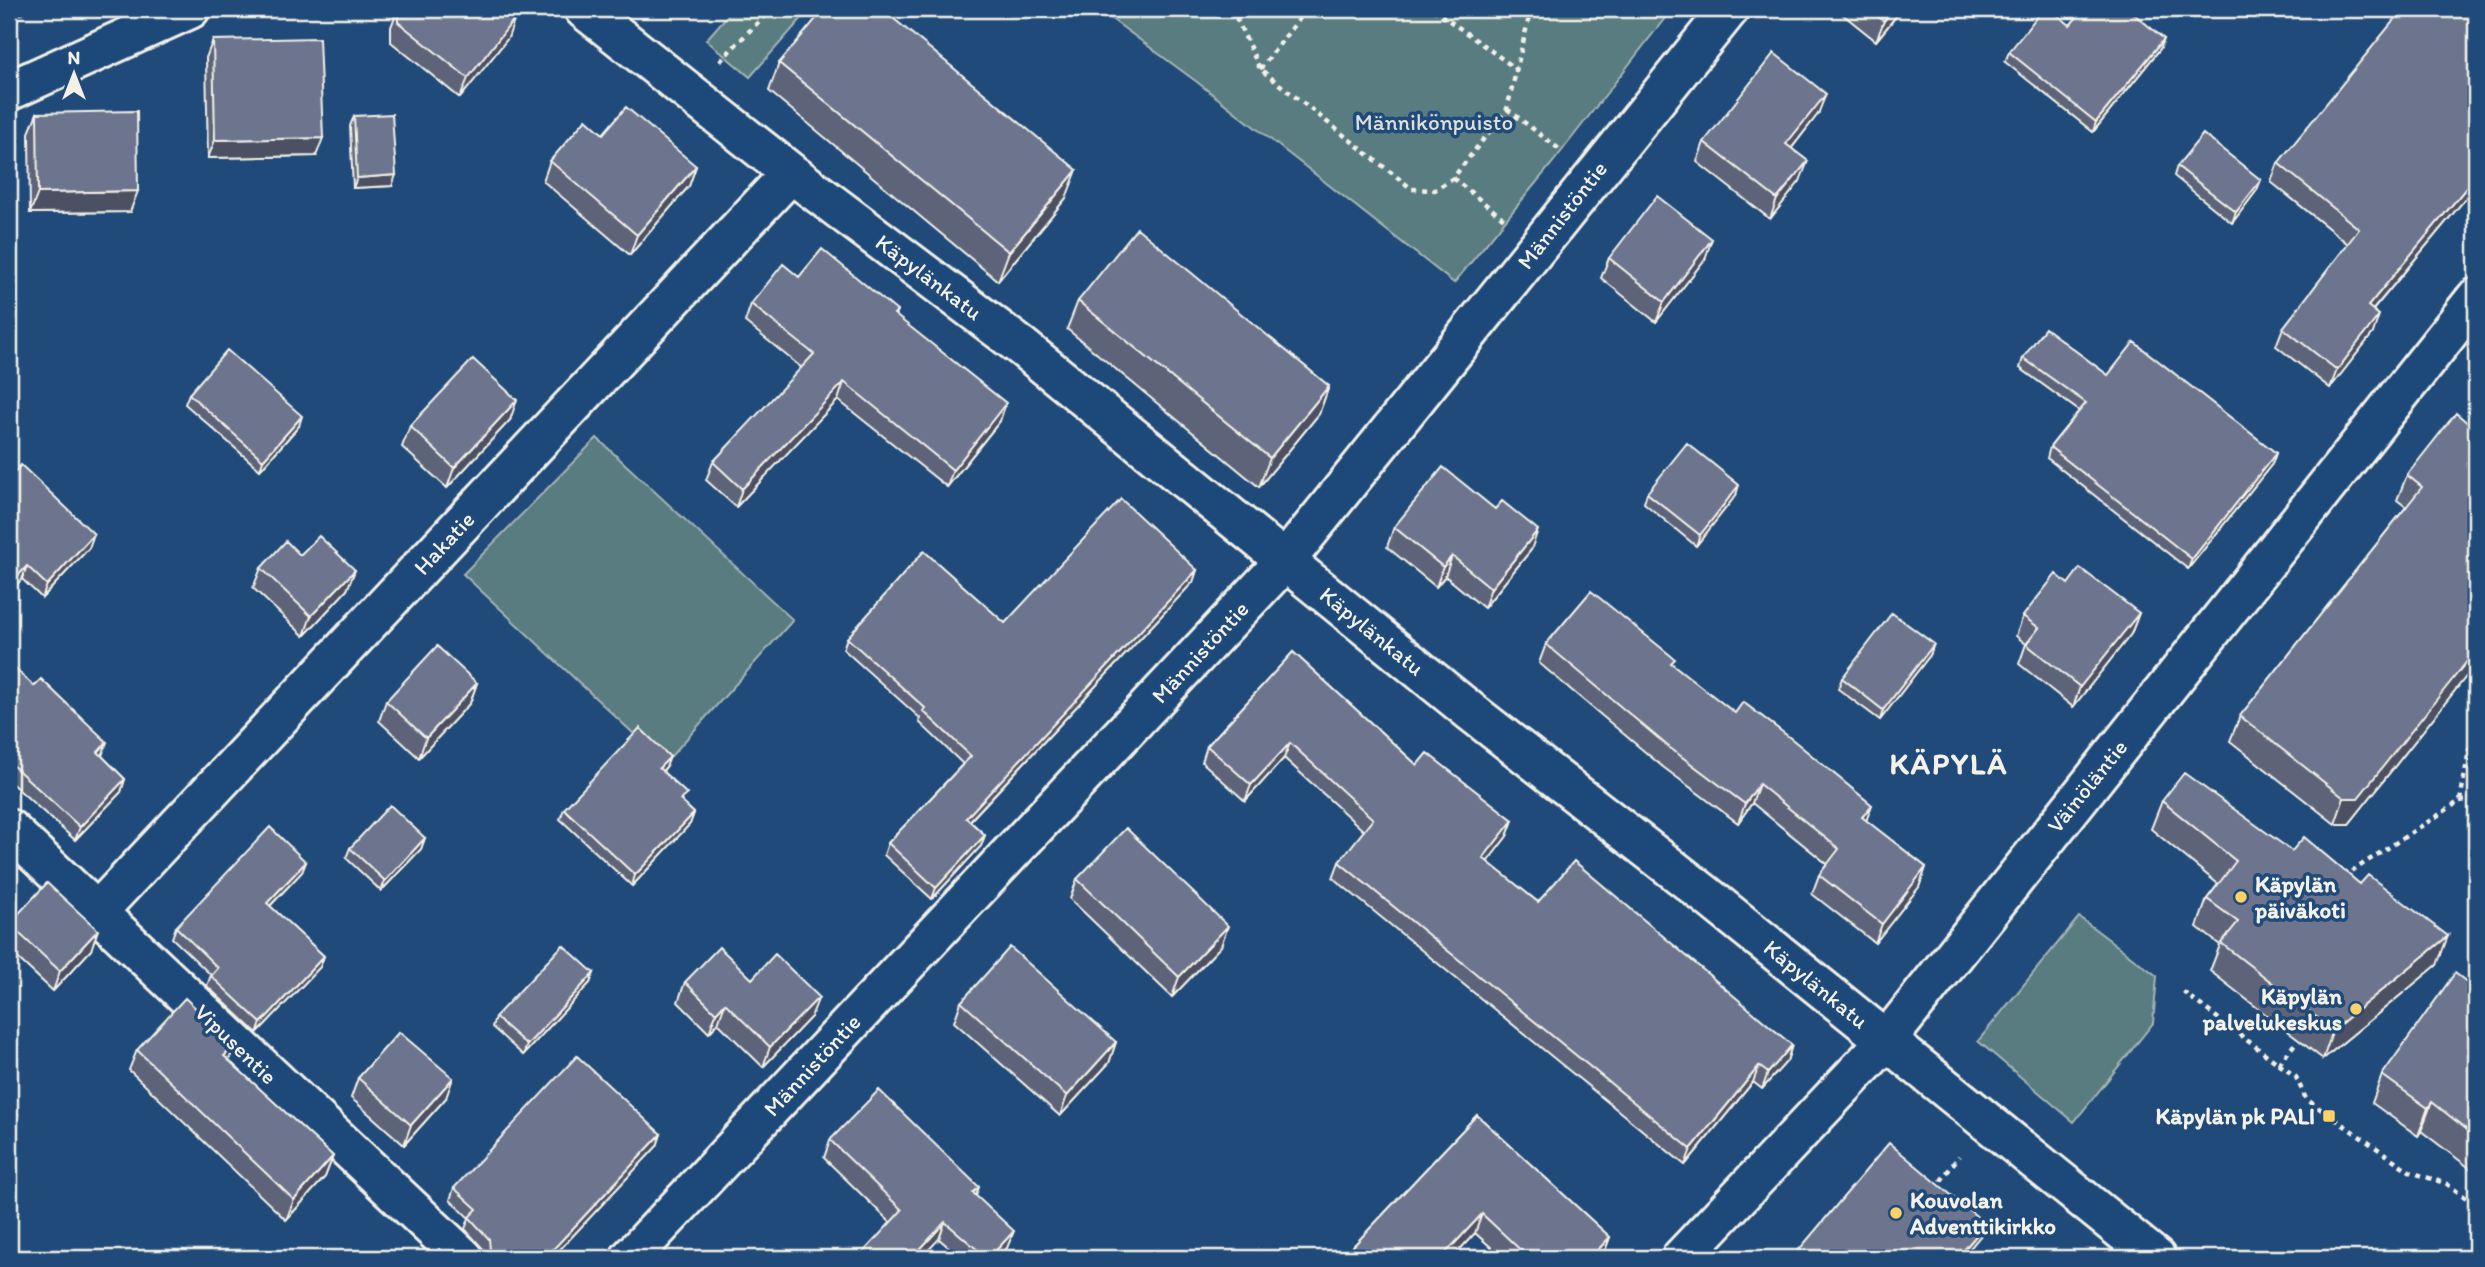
<svg xmlns="http://www.w3.org/2000/svg" width="2485" height="1267" font-family="Itim,sans-serif">
	<style>
		.green { fill: #597b80; stroke: #a6b6b4; stroke-width: 2 }
		.lines { fill: none; stroke-linecap: round; stroke-linejoin: round }
		.minor-casing { stroke: #f4f1e8; stroke-width: 44 }
		.path { stroke: #f4f1e8; stroke-width: 4.5; stroke-dasharray: 5 5; stroke-linecap: butt }
		.minor { stroke: #1f4a7a; stroke-width: 38 }
		.wall { fill: #5d6479; stroke: #f4f1e8; stroke-width: 2 }
		.shaded-wall { fill: #4c5163; stroke: #f4f1e8; stroke-width: 2 }
		.building { fill: #6c748d; stroke: #f4f1e8; stroke-width: 2 }
		.poi-dot { fill: #ffd166; stroke: #1f4a7a; stroke-width: 2.5 }
		.labels { text-anchor: middle; dominant-baseline: central; stroke-width: 7; stroke-linejoin: round; paint-order: stroke }
		.park-label { font-size: 23px; fill: #dddfd8; stroke: #1f4a7a }
		.street-label { font-size: 23px; fill: #f4f1e8; stroke: #1f4a7a }
		.poi-label { font-size: 23px; font-weight: bold; fill: #f4f1e8; stroke: #1f4a7a; text-anchor: start }
		.district-label { font-size: 30px; font-weight: bold; letter-spacing: 2px; fill: #f4f1e8; stroke: #1f4a7a }
	</style>
	<rect width="100%" height="100%" fill="#1f4a7a"/>
	<filter id="ink" filterUnits="userSpaceOnUse"><feTurbulence type="fractalNoise" baseFrequency=".0143" numOctaves="2"/><feDisplacementMap in="SourceGraphic" scale="14" xChannelSelector="R" yChannelSelector="G"/><feConvolveMatrix kernelMatrix="1 2 1 2 8 2 1 2 1" color-interpolation-filters="sRGB"/></filter>
	<g filter="url(#ink)">
		<path class="green" d="M733 9H810L750 77 706 40Z
			M1098 9H1672L1554 161 1454 283 1197 82Z
			M597 438 793 620 665 763 463 574Z
			M2079 917 2157 976 2153 1023 2074 1122 1978 1041Z"/>
		<g class="lines">
			<defs>
				<path id="minor" d="M584 9 791 173 1022 347 1470 711 1706 895 2156 1258
					M9 91 190 9
					M9 829 464 1258
					M97 912 791 173
					M630 1258 1286 560 1729 9
					M1681 1258 1886 1041 2476 298"/>
			</defs>
			<use href="#minor" class="minor-casing"/>
			<path class="path" d="M1232 9 1260 69 1412 189 1435 190 1453 178 1507 109 1531 9
				M1433 9 1515 68
				M720 61 771 9
				M1260 69 1307 9
				M1507 109 1559 149
				M1453 178 1504 219
				M2460 801 2476 799
				M2343 877 2460 801 2476 711
				M2183 992 2296 1077 2306 1099 2411 1172 2447 1184 2476 1205
				M2279 1064 2297 1041
				M1935 1189 1959 1156"/>
			<use href="#minor" class="minor"/>
		</g>
		<path class="wall" d="M398 9 508 38 460 98 391 42V27Z
			M1836 9H1902L1876 41Z
			M2476 9V186L2373 310V333L2330 388 2276 346 2283 328 2348 244 2271 182 2278 163Z
			M2070 25 2164 39 2160 49 2093 132 2005 62 2009 52Z
			M213 40 316 156 208 158 206 58Z
			M779 63 1066 198 998 281 769 91Z
			M37 113 130 212 30 213 29 133Z
			M1818 114 1792 148 1800 181 1770 219 1697 162 1704 142Z
			M354 116 392 186 353 188 350 126Z
			M603 134 696 166 689 186 630 255 543 181 550 161Z
			M2177 166 2257 190 2232 223 2174 176Z
			M1609 258 1705 259 1656 322 1601 278Z
			M799 277 897 311 895 315 1000 421 947 487 838 400 736 507 706 480 713 462 802 368 745 322 751 304Z
			M1078 301 1329 386 1319 414 1259 487 1067 329Z
			M2023 358 2108 375 2276 453 2272 464 2188 569 2047 458 2050 447 2079 411 2020 368Z
			M189 394 299 426 260 470 185 404Z
			M510 420 447 488 402 447 410 426Z
			M2476 430V664L2349 824H2335L2230 741 2240 716 2406 507 2397 500 2407 475Z
			M9 478 89 548 42 598 22 579Z
			M1647 493 1736 495 1696 546 1644 503Z
			M1394 527 1531 550 1484 608 1445 576 1436 587 1387 547Z
			M300 555 355 570 347 590 304 636 253 588 261 568Z
			M1197 570 1193 582 970 821 985 835 981 846 932 899 884 855 888 843 963 764 919 722 920 718 843 649 847 638 1005 623Z
			M2068 584 2139 613 2131 634 2073 707 2019 664 2026 644 2016 636 2023 616Z
			M1546 644 1673 665 1866 821 1926 867 1919 887 1875 943 1812 894 1819 875 1827 864 1752 803 1738 823 1663 767 1539 663Z
			M1293 652 1417 765 1513 820 1507 836 1487 862 1538 902 1792 1045 1787 1061 1762 1089 1753 1082 1685 1165 1333 878 1339 862 1364 831 1284 758 1245 801 1202 762 1207 746Z
			M1930 655 1880 720 1838 689 1842 678Z
			M9 663 125 779 121 792 75 840 9 781Z
			M477 683 470 703 419 758 379 721 386 701Z
			M666 767 663 771 683 803 694 813 690 824 632 886 560 819 564 809Z
			M2162 801 2437 965 2323 1059 2210 971 2220 945 2197 927 2207 899 2218 884 2151 829Z
			M425 838 421 849 381 891 346 858 350 848Z
			M306 862 302 872 270 906 324 956 320 967 257 1033 207 986 211 975 172 938 176 927Z
			M1077 879 1221 946 1172 997 1070 899Z
			M9 924 91 950 53 991 9 950Z
			M594 973 590 983 523 1055 492 1027 495 1017Z
			M752 979 811 1017 763 1067 718 1023 709 1033 678 1002 685 982Z
			M2476 989V1173L2421 1131 2418 1136 2372 1103 2382 1075Z
			M961 1002 1116 1042 1109 1063 1060 1116 954 1022Z
			M235 1045 229 1061 333 1156 325 1177 286 1220 129 1070 137 1050Z
			M358 1078 446 1098 404 1145 351 1098Z
			M1477 1115 1610 1237 1603 1256 1601 1258H1503L1475 1233 1452 1258H1342Z
			M661 1134 657 1146 552 1258H485V1251L465 1229 469 1218 450 1200 454 1188Z
			M830 1140 979 1187 976 1196 1007 1248 998 1258H961L939 1239 891 1223 824 1158Z"/>
		<path class="shaded-wall" d="M9 9H25L23 14 9 15Z
			M1893 9H1902L1876 41 1884 21Z
			M515 18 508 38 460 98 468 78Z
			M2164 39 2160 49 2093 132 2096 122Z
			M1826 94 1818 114 1779 164 1786 144Z
			M323 138 316 156 208 158 215 140Z
			M1808 161 1800 181 1770 219 1777 199Z
			M696 166 689 186 630 255 637 235Z
			M1077 170 1066 198 998 281 1009 252Z
			M396 175 392 186 353 188 357 178Z
			M2476 176V186L2361 324 2368 306Z
			M2261 180 2257 190 2232 223 2236 212Z
			M138 191 130 212 30 213 38 193Z
			M1712 239 1705 259 1656 322 1664 302Z
			M2379 315 2373 333 2330 388 2337 370Z
			M844 382 838 400 736 507 742 489Z
			M1329 386 1319 414 1259 487 1270 458Z
			M517 400 510 420 447 488 454 468Z
			M1006 403 1000 421 947 487 953 470Z
			M302 416 299 426 260 470 263 460Z
			M2276 453 2272 464 2188 569 2192 559Z
			M1739 485 1736 495 1696 546 1700 535Z
			M1538 530 1531 550 1484 608 1491 588Z
			M94 534 89 548 42 598 47 585Z
			M1452 556 1445 576 1436 587 1443 567Z
			M27 566 22 579 9 593V585Z
			M355 570 347 590 304 636 311 616Z
			M1197 570 1193 582 962 829 966 818Z
			M2139 613 2131 634 2073 707 2080 687Z
			M1934 644 1930 655 1880 720 1883 710Z
			M2476 650V664L2349 824H2335L2344 798Z
			M477 683 470 703 419 758 426 738Z
			M107 742 102 756 98 752Z
			M1290 743 1284 758 1245 801 1251 785Z
			M670 757 666 767 656 778 659 768Z
			M125 779 121 792 75 840 80 827Z
			M1759 784 1752 803 1738 823 1745 804Z
			M1872 805 1865 824 1862 817Z
			M694 813 690 824 632 886 635 875Z
			M1513 820 1507 836 1478 874 1483 858Z
			M985 835 981 846 932 899 936 888Z
			M425 838 421 849 381 891 385 881Z
			M306 862 302 872 263 913 267 903Z
			M1926 867 1919 887 1875 943 1882 924Z
			M1228 926 1221 946 1172 997 1179 977Z
			M98 930 91 950 53 991 60 971Z
			M2448 936 2437 965 2323 1059 2333 1030Z
			M324 956 320 967 257 1033 261 1023Z
			M594 973 590 983 523 1055 527 1045Z
			M819 997 811 1017 763 1067 770 1047Z
			M725 1003 718 1023 709 1033 716 1013Z
			M1116 1042 1109 1063 1060 1116 1067 1096Z
			M235 1045 227 1065 224 1056Z
			M1792 1045 1787 1061 1762 1089 1768 1073Z
			M1759 1066 1753 1082 1685 1165 1691 1149Z
			M453 1078 446 1098 404 1145 411 1125Z
			M2432 1102 2421 1131 2418 1136 2428 1108Z
			M18 1114 14 1124 9 1129V1123Z
			M661 1134 657 1146 552 1258H545Z
			M333 1156 325 1177 286 1220 294 1200Z
			M1482 1214 1475 1233 1452 1258H1441Z
			M945 1222 939 1239 921 1258H912Z
			M1986 1224 1982 1234 1962 1258H1957Z
			M1014 1231 1007 1248 998 1258H989Z
			M1610 1237 1603 1256 1601 1258H1590Z"/>
		<path class="building" d="M398 9H504L515 18 468 78 398 22Z
			M824 9H882L1077 170 1009 252 779 63Z
			M1868 9H1893L1884 21Z
			M2043 9H2050L2070 25 2084 9H2128L2164 39 2096 122 2009 52Z
			M2403 9H2476V176L2368 306 2379 315 2337 370 2283 328 2359 229 2278 163Z
			M319 38 323 138 215 140 213 40Z
			M1774 53 1826 94 1786 144 1808 161 1777 199 1704 142Z
			M626 107 696 166 637 235 550 161 586 119 603 134Z
			M137 111 138 191 38 193 37 113Z
			M392 114 396 175 357 178 354 116Z
			M2203 134 2261 180 2236 212 2177 166Z
			M1657 196 1712 239 1664 302 1609 258Z
			M1137 228 1329 386 1270 458 1078 301Z
			M822 249 897 311 894 314 1006 403 953 470 844 382 742 489 713 462 814 354 751 304 783 264 799 277Z
			M2045 328 2108 375 2134 342 2276 453 2192 559 2050 447 2086 403 2023 358Z
			M227 350 302 416 263 460 189 394Z
			M473 359 517 400 454 468 410 426Z
			M2456 413 2476 430V650L2358 798H2344L2240 716 2422 487 2407 475Z
			M1687 443 1739 485 1700 535 1647 493Z
			M21 465 94 534 47 585 27 566 9 585V478Z
			M1443 467 1495 509 1502 501 1538 530 1491 588 1452 556 1443 567 1394 527Z
			M1121 499 1197 570 966 818 985 835 936 888 888 843 971 756 923 711 925 708 847 638 924 551 1005 623Z
			M319 536 355 570 311 616 261 568 286 541 300 555Z
			M2080 568 2139 613 2080 687 2026 644 2039 628 2023 616 2056 574 2068 584Z
			M1591 591 1675 659 1671 663 1735 713 1743 702 1793 740 1872 805 1862 817 1926 867 1882 924 1819 875 1839 849 1759 784 1745 804 1670 748 1546 644Z
			M1892 613 1934 644 1883 710 1842 678Z
			M437 646 477 683 426 738 386 701Z
			M1293 652 1417 765 1427 753 1513 820 1483 858 1538 902 1574 861 1792 1045 1768 1073 1759 1066 1691 1149 1339 862 1373 819 1290 743 1251 785 1207 746Z
			M9 663 34 686 41 679 107 742 98 752 125 779 80 827 9 762Z
			M640 728 670 757 659 768 687 794 680 800 694 813 635 875 564 809Z
			M2184 773 2292 851 2304 837 2360 884 2368 875 2448 936 2333 1030 2221 943 2238 922 2207 899 2236 861 2162 801Z
			M390 805 425 838 385 881 350 848Z
			M270 827 306 862 267 903 324 956 261 1023 211 976 218 968 176 927Z
			M1126 828 1228 926 1179 977 1077 879Z
			M47 883 98 930 60 971 9 924Z
			M563 945 594 973 527 1045 495 1017Z
			M719 947 752 979 775 954 819 997 770 1047 725 1003 716 1013 685 982Z
			M1010 947 1116 1042 1067 1096 961 1002Z
			M2455 973 2476 989V1137L2432 1102 2428 1108 2382 1075Z
			M185 998 235 1045 224 1056 333 1156 294 1200 137 1050Z
			M399 1032 453 1078 411 1125 358 1078Z
			M577 1056 661 1134 545 1258H486L490 1250 489 1239 469 1217 477 1209 454 1188Z
			M879 1090 979 1187 973 1193 1014 1231 989 1258H987L945 1222 912 1258H858L902 1210 830 1140Z
			M9 1105 18 1114 9 1123Z
			M1477 1115 1610 1237 1590 1258H1529L1482 1214 1441 1258H1342Z
			M1889 1143 1986 1224 1957 1258H1792Z
			M439 1249 451 1258H430Z"/>
	</g>
	<g class="poi-dot">
		<circle cx="2241" cy="897" r="7"/>
		<circle cx="2356" cy="1009" r="7"/>
		<rect x="2322" y="1109" width="14" height="14" rx="3.5"/>
		<circle cx="1896" cy="1213" r="7"/>
	</g>
	<g class="labels">
		<g class="park-label">
			<text x="1434" y="122">Männikönpuisto</text>
		</g>
		<g class="street-label">
			<text transform="translate(1562 215) rotate(-52)">Männistöntie</text>
			<text transform="translate(929 277) rotate(37)">Käpylänkatu</text>
			<text transform="translate(444 543) rotate(-47)">Hakatie</text>
			<text transform="translate(1372 631) rotate(39)">Käpylänkatu</text>
			<text transform="translate(1200 652) rotate(-47)">Männistöntie</text>
			<text transform="translate(2087 786) rotate(-51)">Väinöläntie</text>
			<text transform="translate(1816 984) rotate(39)">Käpylänkatu</text>
			<text transform="translate(236 1044) rotate(44)">Vipusentie</text>
			<text transform="translate(812 1065) rotate(-47)">Männistöntie</text>
		</g>
		<g class="poi-label">
			<text x="2255" y="884">Käpylän<tspan x="2255" dy="26">päiväkoti</tspan></text>
			<text x="2342" y="996" text-anchor="end">Käpylän<tspan x="2342" dy="26">palvelukeskus</tspan></text>
			<text x="2315" y="1116" text-anchor="end">Käpylän pk PALI</text>
			<text x="1910" y="1200">Kouvolan<tspan x="1910" dy="26">Adventtikirkko</tspan></text>
		</g>
		<g class="district-label">
			<text x="1949" y="763">KÄPYLÄ</text>
		</g>
	</g>
	<rect width="2485" height="1267" fill="none" stroke="#1f4a7a" stroke-width="35"/>
	<rect x="18" y="18" width="2450" height="1232" fill="none" stroke="#f4f1e8" stroke-width="2.5" filter="url(#ink)"/>
	<g transform="translate(74 74)" stroke="#1f4a7a" stroke-width="5" paint-order="stroke">
	<path d="M0-5L12 26L0 18L-12 26Z" fill="#f4f1e8"/>
	<text y="-10" font-size="19" font-weight="bold" text-anchor="middle" fill="#f4f1e8">N</text>
	</g>
</svg>
